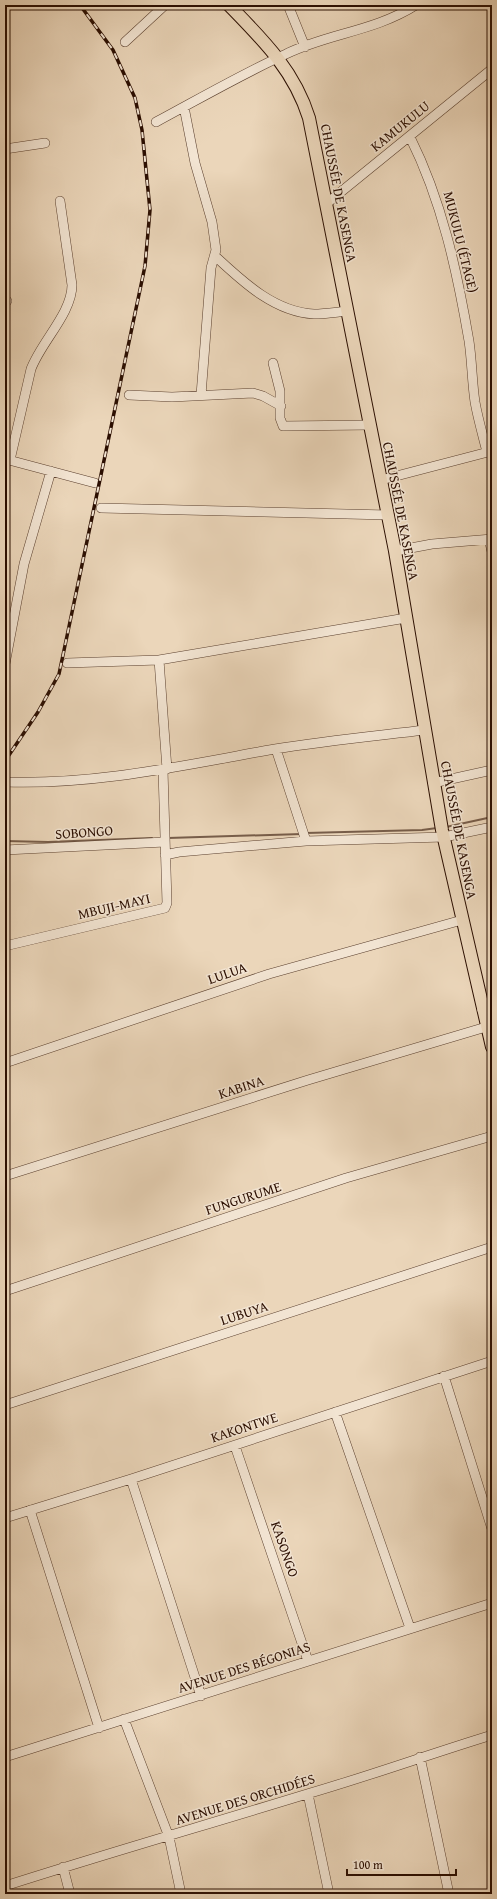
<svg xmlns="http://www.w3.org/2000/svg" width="497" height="1899" font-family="'Gentium Book Plus',serif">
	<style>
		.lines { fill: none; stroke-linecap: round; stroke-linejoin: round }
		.stream { stroke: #775d4a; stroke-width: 2 }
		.minor-casing { stroke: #5b402f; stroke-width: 10 }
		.major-casing { stroke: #2b0e01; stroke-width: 14 }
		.minor { stroke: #f2e4d2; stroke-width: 9 }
		.major { stroke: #ebd6ba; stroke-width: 12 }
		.rail-casing { stroke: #2b0e01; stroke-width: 3.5 }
		.rail { stroke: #f2e4d2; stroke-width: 2; stroke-dasharray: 6; stroke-linecap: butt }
		.labels { text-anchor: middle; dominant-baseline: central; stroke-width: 3; stroke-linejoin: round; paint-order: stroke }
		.street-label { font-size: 14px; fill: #2b0e01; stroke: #f2e4d2 }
	</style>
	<rect width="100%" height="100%" fill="#ebd6ba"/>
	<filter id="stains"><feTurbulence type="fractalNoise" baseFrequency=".005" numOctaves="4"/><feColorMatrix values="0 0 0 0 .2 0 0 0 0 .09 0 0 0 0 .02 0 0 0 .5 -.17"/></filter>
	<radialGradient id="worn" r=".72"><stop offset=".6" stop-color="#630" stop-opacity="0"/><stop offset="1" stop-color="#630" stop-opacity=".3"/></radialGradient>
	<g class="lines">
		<path class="stream" d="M446 827 492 817
			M306 833 422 830 437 828
			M168 838 302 834
			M5 841 48 842 152 838"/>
		<defs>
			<path id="minor" d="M288 5 305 47
				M125 42 165 5
				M184 107 195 163 212 222 216 250 211 268 201 395
				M156 122C199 99 242 74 286 54 329 33 373 32 416 5
				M410 137C442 201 457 271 469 341 472 361 472 382 475 402 478 419 483 436 487 452
				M5 149 45 143
				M326 204 492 69
				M215 256C242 281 274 312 314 314 325 314 337 312 348 311
				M5 302 7 301
				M273 363 280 391V418L283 426 370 425
				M129 395 172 397 253 393 263 396 281 406
				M5 459 95 483
				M10 460 31 369C41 342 72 313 72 285L60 201
				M381 480 492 451
				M101 508 388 515
				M489 539 492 552
				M395 551 432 544 492 539
				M159 660 167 769
				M67 663 159 660 406 618
				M5 664 24 564 51 471
				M276 749 306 841
				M5 782C98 785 184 765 275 749 324 741 375 736 425 730
				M433 783 492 770
				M5 850 165 842
				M165 855 179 852 306 841 444 837 492 827
				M5 946 165 908 167 903 163 770
				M482 1010 492 1007
				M5 1063 269 974 462 920
				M5 1176 308 1080 486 1027
				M5 1291 346 1178 492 1136
				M444 1376 492 1529
				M5 1405 492 1247
				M335 1412 410 1628
				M235 1446 308 1661
				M131 1479 201 1696
				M30 1510 99 1728
				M5 1518 131 1479 492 1361
				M124 1719 169 1837 181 1894
				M5 1757 492 1603
				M420 1757 449 1894
				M308 1794 329 1894
				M63 1867 70 1894
				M5 1886C105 1854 206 1825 307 1794 369 1776 430 1754 492 1735"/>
			<path id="major" d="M229 5C263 40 294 70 309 118L395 551 442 830 492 1047"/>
		</defs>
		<use href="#minor" class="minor-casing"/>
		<use href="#major" class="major-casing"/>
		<use href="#minor" class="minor"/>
		<use href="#major" class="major"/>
		<defs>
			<path id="rail" d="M5 761 38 712 59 674 145 266 150 210 142 130 135 98 113 50 80 5"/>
		</defs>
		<use href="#rail" class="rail-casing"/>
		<use href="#rail" class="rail"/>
	</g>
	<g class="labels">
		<g class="street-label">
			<text transform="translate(400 126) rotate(-39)">KAMUKULU</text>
			<text transform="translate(339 193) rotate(79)">CHAUSSÉE DE KASENGA</text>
			<text transform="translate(461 242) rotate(76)">MUKULU (ÉTAGE)</text>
			<text transform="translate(401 511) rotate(79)">CHAUSSÉE DE KASENGA</text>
			<text transform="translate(459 830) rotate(79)">CHAUSSÉE DE KASENGA</text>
			<text transform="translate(84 832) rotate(-4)">SOBONGO</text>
			<text transform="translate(114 906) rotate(-13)">MBUJI-MAYI</text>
			<text transform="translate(227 973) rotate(-19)">LULUA</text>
			<text transform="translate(241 1087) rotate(-18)">KABINA</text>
			<text transform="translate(243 1198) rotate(-18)">FUNGURUME</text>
			<text transform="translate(244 1313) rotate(-18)">LUBUYA</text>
			<text transform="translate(244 1427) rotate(-18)">KAKONTWE</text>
			<text transform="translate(285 1549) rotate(71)">KASONGO</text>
			<text transform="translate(244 1667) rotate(-18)">AVENUE DES BÉGONIAS</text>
			<text transform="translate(245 1799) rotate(-17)">AVENUE DES ORCHIDÉES</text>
		</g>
	</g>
	<rect width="497" height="1899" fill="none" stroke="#ebd6ba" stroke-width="20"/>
	<rect x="6" y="6" width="485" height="1887" fill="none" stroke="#2b0e01" stroke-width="2"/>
	<rect x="10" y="10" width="477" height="1879" fill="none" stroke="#2b0e01"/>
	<path d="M347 1869v6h109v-6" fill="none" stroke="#2b0e01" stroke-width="2"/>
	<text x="353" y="1869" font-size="12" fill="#2b0e01" stroke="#f2e4d2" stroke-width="3" paint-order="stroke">100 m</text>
	<rect width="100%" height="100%" filter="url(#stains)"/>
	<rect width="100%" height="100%" fill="url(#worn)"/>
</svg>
